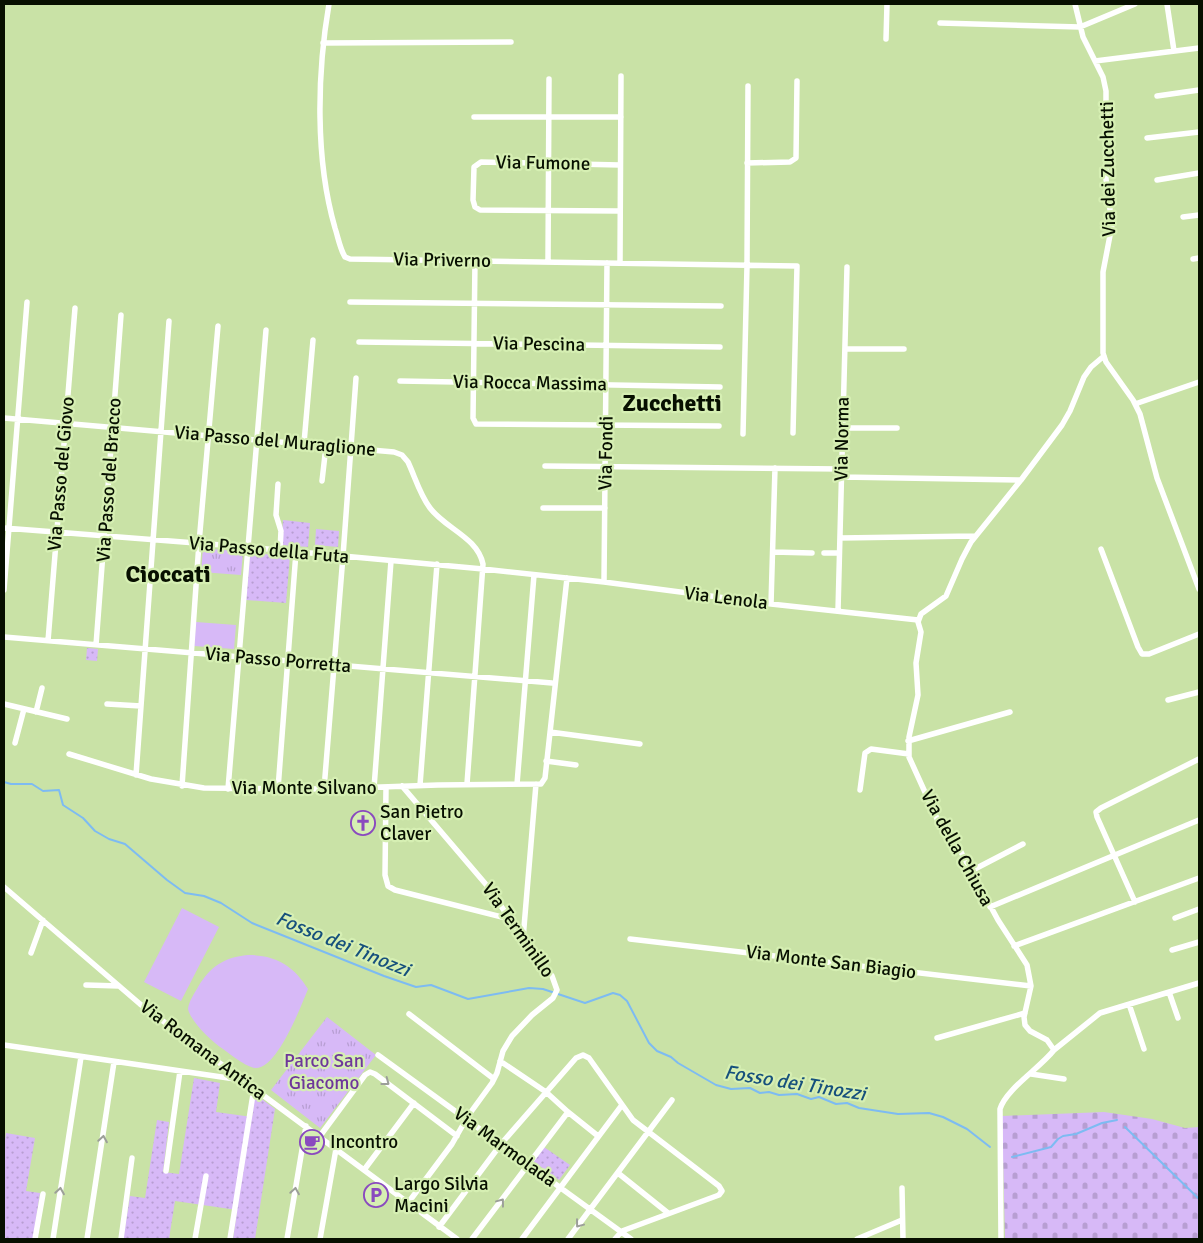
<svg xmlns="http://www.w3.org/2000/svg" width="1203" height="1243" font-family="Signika,sans-serif">
	<style>
		.grass { fill: url(#grass-dots) }
		.cemetery { fill: url(#cemetery-stones) }
		.park { fill: url(#park-tufts) }
		.pitch { fill: #d7b9f7 }
		.lines { fill: none; stroke-linecap: round; stroke-linejoin: round }
		.stream { stroke: #7dbbf2; stroke-width: 2 }
		.street { stroke: #fff; stroke-width: 5.5 }
		.oneway { stroke: #9c9f99 }
		.labels { text-anchor: middle; dominant-baseline: central; stroke-width: 4.5; stroke-linejoin: round; paint-order: stroke }
		.street-label { font-size: 19px; fill: #070f00; stroke: #d6efb3 }
		.poi-label { font-size: 19px; fill: #070f00; stroke: #d6efb3; text-anchor: start }
		.park-label { font-size: 19px; fill: #6e379a; stroke: #d6efb3 }
		.water-label { font-size: 20px; font-style: italic; fill: #16507c; stroke: #d6efb3 }
		.district-label { font-size: 24px; font-weight: bold; fill: #070f00; stroke: #d6efb3 }
	</style>
	<defs>
		<pattern id="grass-dots" width="8" height="8" patternUnits="userSpaceOnUse" patternTransform="scale(1.25)"><rect width="8" height="8" fill="#d7b9f7"/><path d="M2 2h.1M6 6h.1" fill="none" stroke="#b79ed2" stroke-width="1.8" stroke-linecap="round"/></pattern>
		<pattern id="cemetery-stones" width="16" height="16" patternUnits="userSpaceOnUse" patternTransform="scale(1.25)"><rect width="16" height="16" fill="#d7b9f7"/><path d="M2 7V4a2 2 0 0 1 4 0v3zM10 15v-3a2 2 0 0 1 4 0v3z" fill="#b79ed2"/></pattern>
		<pattern id="park-tufts" width="24" height="20" patternUnits="userSpaceOnUse" patternTransform="scale(1.25)"><rect width="24" height="20" fill="#d7b9f7"/><path d="M3 7l-1-3M5 7V3M7 7l1-3M15 17l-1-3M17 17v-4M19 17l1-3" fill="none" stroke="#b79ed2"/></pattern>
	</defs>
	<rect width="100%" height="100%" fill="#c9e2a6"/>
	<path class="grass" d="M283 520 310 523 308 547 281 545Z
		M316 529 339 531 338 547 315 545Z
		M250 553 290 556 286 603 246 600Z
		M87 648 98 649 97 661 86 660Z
		M194 1078 220 1083 216 1112 252 1117 255 1094 275 1109 255 1239H233L237 1210 175 1201 169 1239H123L130 1196 145 1198 157 1120 169 1122 163 1172 179 1174Z
		M6 1133 35 1138 26 1191 40 1193 33 1239H4V1147Z
		M544 1147 570 1165 559 1180 533 1161Z"/>
	<path class="cemetery" d="M1104 1112 1152 1119 1185 1128 1199 1127V1239H1005L1002 1116Z"/>
	<path class="park" d="M203 548 243 552 241 575 201 572Z
		M327 1017 376 1055 320 1128 271 1090Z"/>
	<path class="pitch" d="M196 622 236 625 234 649 194 646Z
		M182 908 219 927 181 1001 144 982Z
		M248 955C276 955 294 966 308 989 301 1006 277 1070 255 1068 246 1067 230 1054 223 1049 211 1041 191 1022 188 1009 189 1001 194 994 198 987 210 967 224 957 248 955Z"/>
	<g class="lines">
		<path class="stream" d="M4 782 11 784H32L43 791 59 790 63 805 83 818 95 831 109 839 125 844 167 880 185 893 204 896 221 903 252 923 384 976 416 987 431 985 468 999 529 988 543 989 585 1003 613 993 620 995 627 1001 649 1043 657 1051 671 1057 678 1063 716 1085 731 1089 750 1088 760 1093 769 1092 779 1095 797 1094 811 1099 819 1097 836 1104 847 1103 859 1108 898 1114 929 1113 943 1117 967 1129 990 1147
			M1125 1127 1199 1199
			M1012 1157 1051 1147 1058 1139 1063 1136 1076 1134 1102 1123 1117 1120"/>
		<path class="street" d="M329 4C317 74 315 159 335 228 338 237 340 249 345 257L350 259 797 266 793 433
			M1075 4 1083 37 1103 77 1106 91V179L1112 225 1103 272V353L1106 362 1133 400 1140 414 1157 478 1199 589
			M1167 4 1174 51
			M940 23 1080 27 1135 4
			M886 39 887 4
			M323 43 511 42
			M1095 61 1199 48
			M1157 96 1199 90
			M474 117H621
			M1147 138 1199 132
			M747 163 790 162 796 158 797 81
			M620 165 481 162 474 167 473 200 475 207 480 210 620 211
			M1157 180 1199 173
			M1183 217 1199 215
			M1193 259 1199 258
			M475 261 473 418 476 424 719 426
			M548 262 549 79
			M620 263 621 76
			M350 302 721 306
			M359 342 720 347
			M845 349H904
			M400 381 720 387
			M1135 404 1199 382
			M4 418 394 452 402 455 408 462C415 477 420 495 430 508 446 529 477 537 483 564L467 784
			M843 428H897
			M743 434 747 266 748 86
			M304 443 313 340
			M545 466 842 469
			M841 477 1021 480
			M322 481 326 446
			M278 484 276 515 281 531 280 550
			M543 508H605
			M4 528 247 547 483 569 604 582 771 604 918 620
			M840 538 975 536
			M1101 549 1138 647 1142 654H1149L1199 634
			M773 552 812 553
			M824 553H839
			M604 582 607 263
			M4 590 27 302
			M771 604 775 468
			M838 611 847 267
			M4 637 552 683
			M48 641 75 308
			M96 645 121 315
			M1168 700 1199 692
			M4 704 67 719
			M107 704 141 706
			M36 712 42 688
			M550 732 640 744
			M908 741 1010 712
			M15 743 24 709
			M69 754 151 779 204 788 324 789 438 785 541 784 545 778 567 578
			M546 761 576 765
			M136 775 169 321
			M517 784 534 575
			M420 785 437 564
			M182 786 199 543 218 326
			M402 786 489 888 523 939 552 976 557 990 553 998 532 1015 512 1036 503 1051 497 1073 492 1083 468 1116 452 1144 408 1203
			M374 788 391 561
			M386 788 385 875 388 886 395 890 510 919
			M228 789 266 330
			M278 789 296 552
			M324 789 343 556 356 378
			M860 790 865 753 871 749 909 754
			M971 871 1023 844
			M4 887 140 1004 457 1239
			M1135 902 1097 817 1096 812 1101 808 1199 759
			M990 907 1199 820
			M1175 918 1199 909
			M523 939 536 784
			M630 939 1031 986
			M1014 946 1199 878
			M1172 950 1199 942
			M31 953 43 920
			M86 985 119 986
			M1169 992 1178 1018
			M1129 1004 1144 1049
			M409 1014 494 1079
			M937 1038 1025 1013
			M4 1045 242 1080
			M1054 1050 1100 1013 1199 983
			M378 1055 631 1239
			M500 1061 546 1092 568 1112 598 1136
			M1031 1074 1064 1079
			M320 1136 365 1075 370 1072 375 1074 457 1136
			M364 1170 414 1103
			M166 1171 180 1071
			M618 1173 668 1213
			M902 1188 903 1239
			M439 1227 501 1144 576 1058 583 1055 589 1058 633 1120 719 1186 722 1191 719 1195 622 1231 615 1239
			M35 1239 43 1194
			M53 1239 81 1057
			M87 1239 114 1062
			M121 1239 132 1158
			M195 1239 206 1176
			M230 1239 254 1088
			M287 1239 306 1126
			M320 1239 336 1149
			M472 1239 568 1112
			M522 1239 622 1105
			M568 1239 672 1100
			M857 1239 902 1220
			M1001 1239 1000 1109C1006 1089 1040 1068 1054 1050L1047 1040 1030 1031 1025 1025 1024 1017 1031 986 1027 965 998 920 961 852 939 823 909 757V737L918 695 916 663 921 632 918 622 921 614 946 596 962 559 971 542 1021 480 1062 425 1070 411 1084 377 1091 367 1104 356"/>
	</g>
	<defs><path id="oneway-chevron" d="M-2-3.5L2.5 0L-2 3.5" fill="none" stroke-width="1.6" stroke-linecap="round" stroke-linejoin="round" transform="scale(1.25)"/></defs>
	<g class="oneway">
		<use href="#oneway-chevron" transform="translate(386 1082) rotate(37)"/>
		<use href="#oneway-chevron" transform="translate(103 1139) rotate(-81)"/>
		<use href="#oneway-chevron" transform="translate(60 1191) rotate(-81)"/>
		<use href="#oneway-chevron" transform="translate(295 1191) rotate(-81)"/>
		<use href="#oneway-chevron" transform="translate(501 1202) rotate(-53)"/>
		<use href="#oneway-chevron" transform="translate(579 1224) rotate(127)"/>
	</g>
	<defs>
		<symbol id="church-ring" viewBox="-11 -11 22 22"><circle r="9.5" fill="#d6efb3" stroke="#8a4abf" stroke-width="1.5"/><path d="M-1.2-6h2.4v3.5h3.3v2.4h-3.3V6h-2.4V-.1h-3.3v-2.4h3.3Z" fill="#8a4abf"/></symbol>
		<symbol id="cafe-ring" viewBox="-11 -11 22 22"><circle r="9.5" fill="#d6efb3" stroke="#8a4abf" stroke-width="1.5"/><path d="M-5.5-4.5H6V0H3Q3 3.5 0 3.5H-2.5Q-5.5 3.5-5.5 0ZM3-3.2v2h1.7v-2ZM-6 4.5H4V6H-6Z" fill="#8a4abf"/></symbol>
		<symbol id="parking-ring" viewBox="-11 -11 22 22"><circle r="9.5" fill="#d6efb3" stroke="#8a4abf" stroke-width="1.5"/><path d="M-3.5-5.5H1a3.5 3.5 0 0 1 0 7H-1V5.5H-3.5ZM-1-3.4V-.6H.8a1.4 1.4 0 0 0 0-2.8Z" fill="#8a4abf"/></symbol>
	</defs>
	<g fill-rule="evenodd">
		<use href="#church-ring" x="349" y="809" width="28" height="28"/>
		<use href="#cafe-ring" x="298" y="1128" width="28" height="28"/>
		<use href="#parking-ring" x="362" y="1181" width="28" height="28"/>
	</g>
	<g class="labels">
		<g class="street-label">
			<text transform="translate(543 163) rotate(1)">Via Fumone</text>
			<text transform="translate(1108 169) rotate(-91)">Via dei Zucchetti</text>
			<text transform="translate(442 260) rotate(1)">Via Priverno</text>
			<text transform="translate(539 344) rotate(1)">Via Pescina</text>
			<text transform="translate(530 383) rotate(1)">Via Rocca Massima</text>
			<text transform="translate(842 439) rotate(-89)">Via Norma</text>
			<text transform="translate(275 441) rotate(5)">Via Passo del Muraglione</text>
			<text transform="translate(606 453) rotate(-89)">Via Fondi</text>
			<text transform="translate(61 474) rotate(-85)">Via Passo del Giovo</text>
			<text transform="translate(109 480) rotate(-86)">Via Passo del Bracco</text>
			<text transform="translate(269 550) rotate(5)">Via Passo della Futa</text>
			<text transform="translate(726 598) rotate(7)">Via Lenola</text>
			<text transform="translate(278 660) rotate(5)">Via Passo Porretta</text>
			<text x="304" y="788">Via Monte Silvano</text>
			<text transform="translate(957 848) rotate(61)">Via della Chiusa</text>
			<text transform="translate(518 930) rotate(55)">Via Terminillo</text>
			<text transform="translate(831 962) rotate(7)">Via Monte San Biagio</text>
			<text transform="translate(203 1050) rotate(37)">Via Romana Antica</text>
			<text transform="translate(505 1147) rotate(36)">Via Marmolada</text>
		</g>
		<g class="poi-label">
			<text x="380" y="812">San Pietro<tspan x="380" dy="22">Claver</tspan></text>
			<text x="330" y="1142">Incontro</text>
			<text x="394" y="1184">Largo Silvia<tspan x="394" dy="22">Macini</tspan></text>
		</g>
		<g class="park-label">
			<text x="324" y="1061">Parco San<tspan x="324" dy="22">Giacomo</tspan></text>
		</g>
		<g class="water-label">
			<text transform="translate(343 944) rotate(22)">Fosso dei Tinozzi</text>
			<text transform="translate(795 1083) rotate(9)">Fosso dei Tinozzi</text>
		</g>
		<g class="district-label">
			<text x="672" y="403">Zucchetti</text>
			<text x="168" y="574">Cioccati</text>
		</g>
	</g>
	<rect width="1203" height="1243" fill="none" stroke="#070f00" stroke-width="10"/>
</svg>
